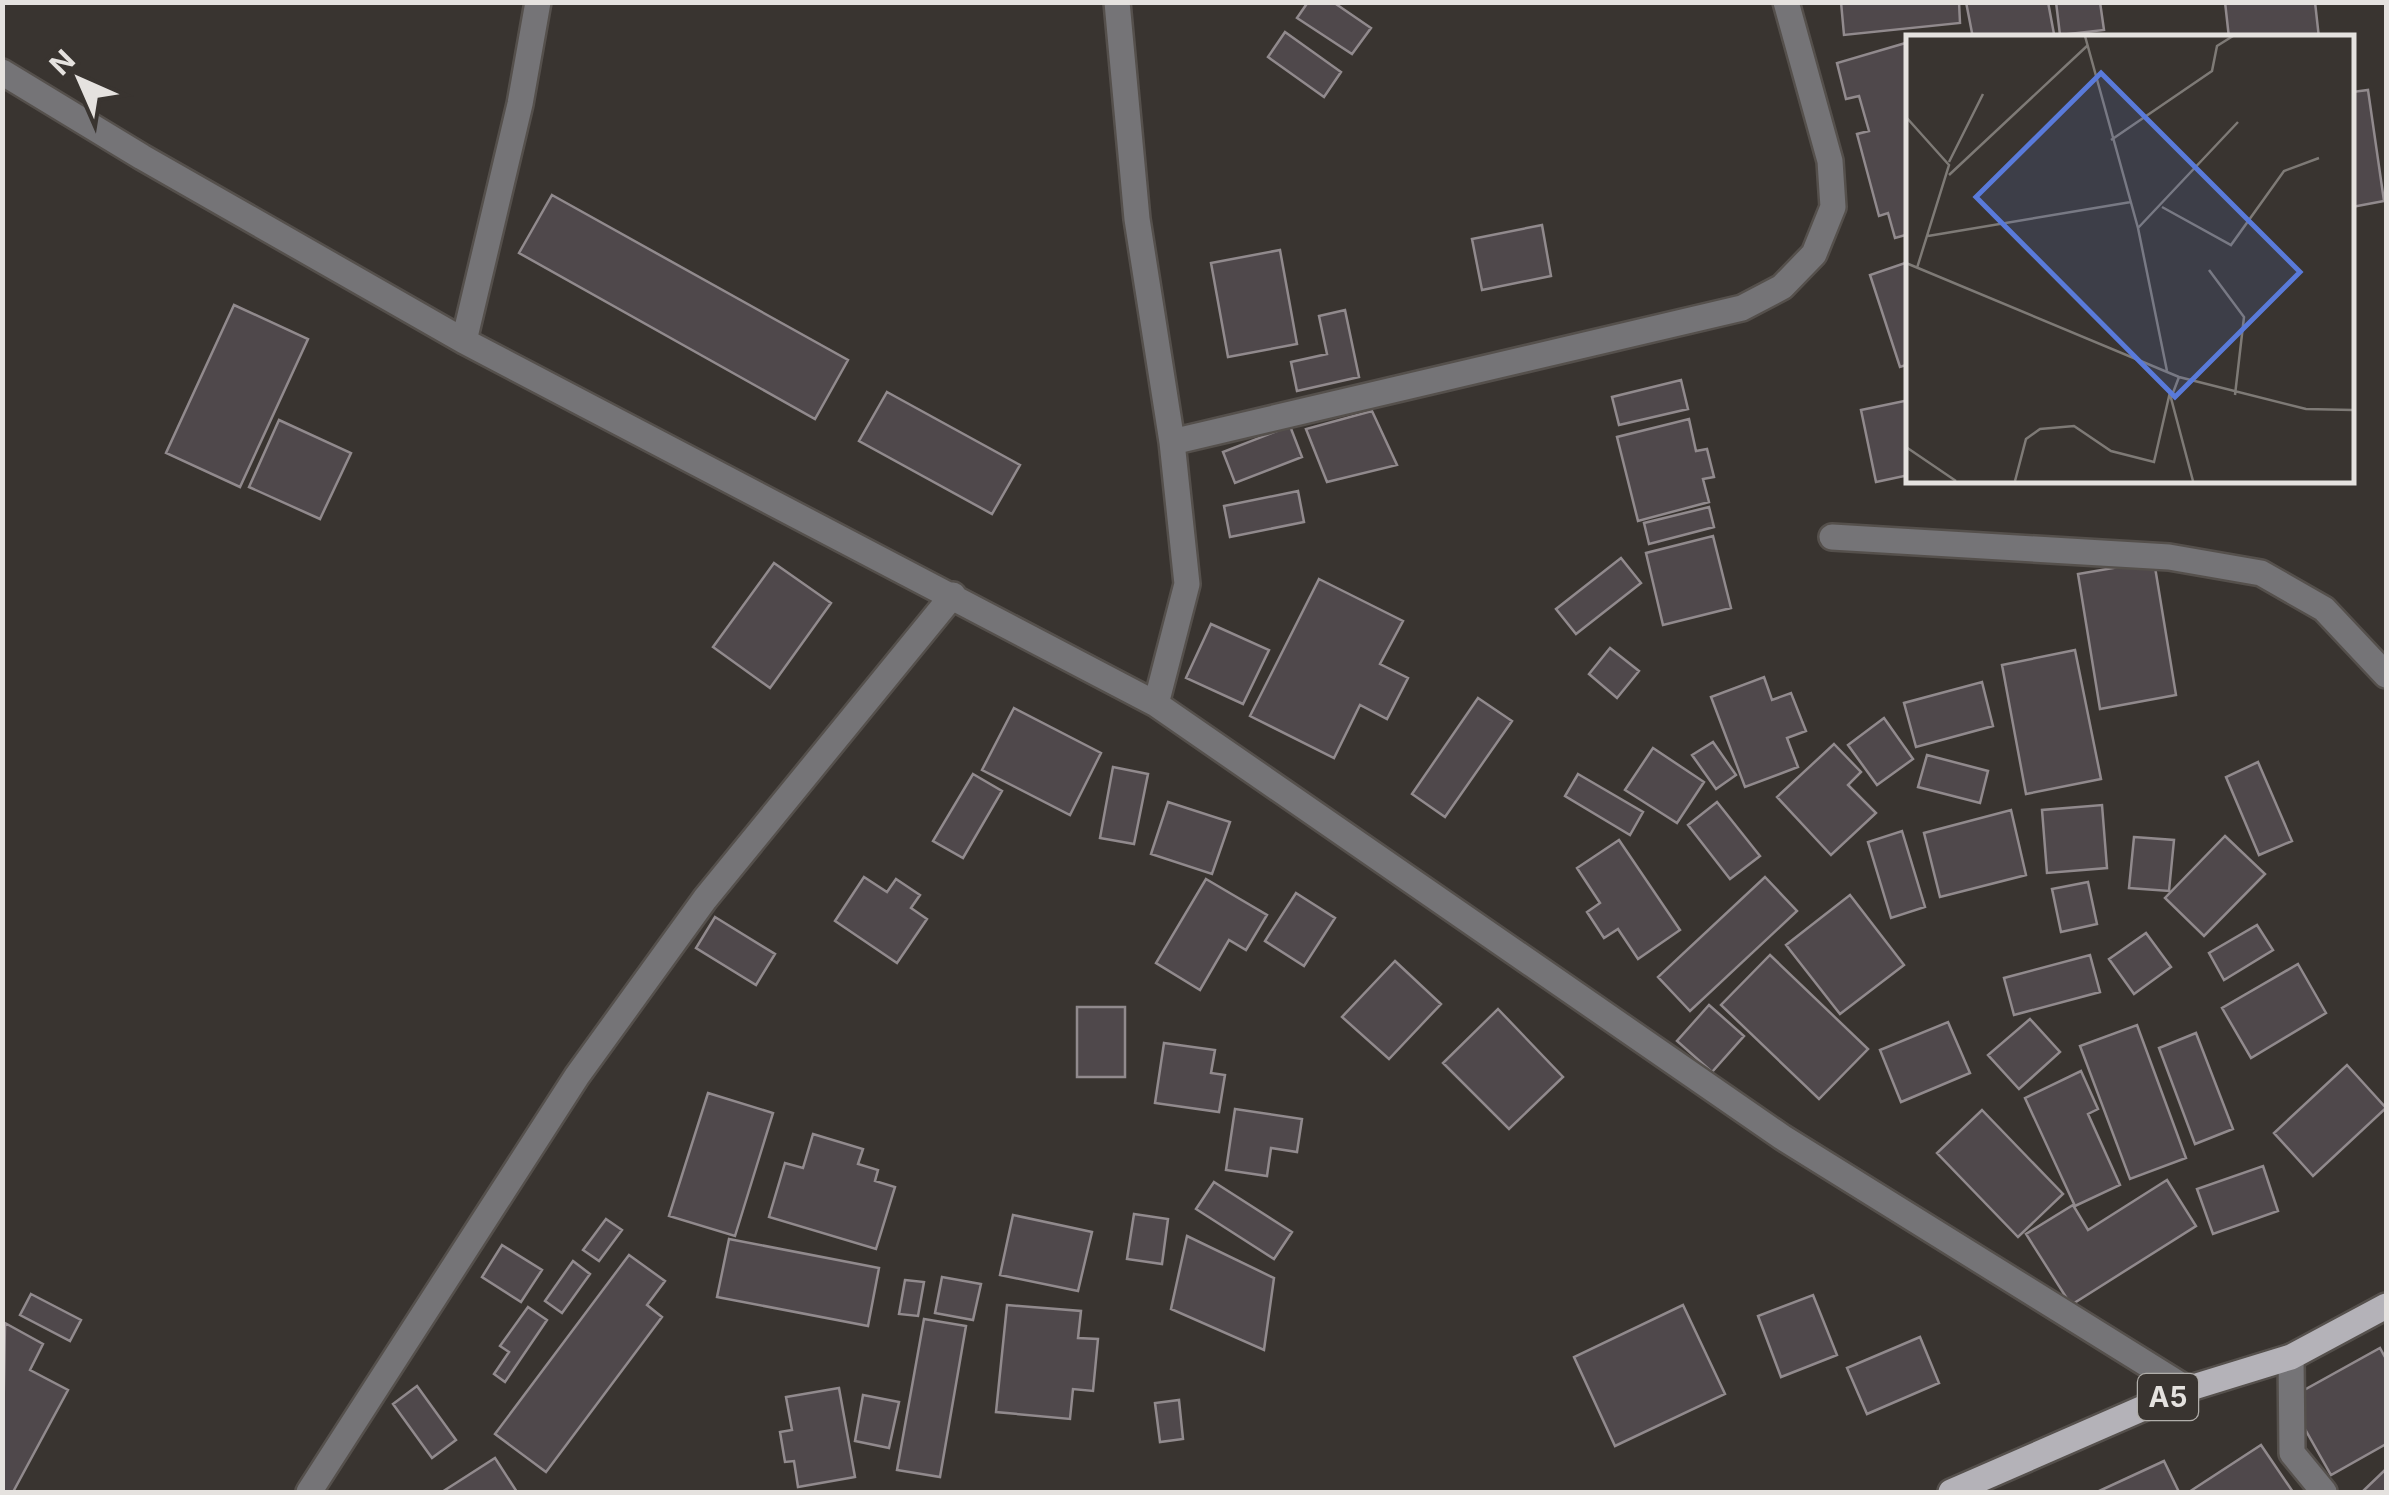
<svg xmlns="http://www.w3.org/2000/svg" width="2389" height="1495" font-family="Inter,sans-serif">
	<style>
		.building { fill: #4f484b; stroke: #918a8d; stroke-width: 2.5 }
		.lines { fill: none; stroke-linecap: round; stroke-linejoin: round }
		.minor-casing { stroke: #55504c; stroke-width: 30 }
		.major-casing { stroke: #55504c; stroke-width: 30 }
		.minor { stroke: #757477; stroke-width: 25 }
		.major { stroke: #b4b2b8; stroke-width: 25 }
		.labels { text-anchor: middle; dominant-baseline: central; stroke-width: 9; stroke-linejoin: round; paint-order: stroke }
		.shield { fill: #393430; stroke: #b1aeaa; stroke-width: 2.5 }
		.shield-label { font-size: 28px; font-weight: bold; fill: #e5e2df }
		.inset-road { fill: none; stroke: #7e7a76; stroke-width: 2.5 }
		.view { fill: #597ada; fill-opacity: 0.15; stroke: #597ada; stroke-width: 5 }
		.inset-edge { fill: none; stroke: #e5e2df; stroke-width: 5 }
	</style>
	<rect width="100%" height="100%" fill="#393430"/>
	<path class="building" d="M1308 2H1333L1371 28 1352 54 1297 18Z
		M1841 2H1959L1960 23 1844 35Z
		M1966 2H2048L2054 34 1973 38Z
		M2056 2H2100L2104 30 2060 35Z
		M2225 2H2315L2319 38H2229Z
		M1285 32 1341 72 1324 97 1268 57Z
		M1909 42V234L1895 238 1888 213 1879 216 1857 134 1869 131 1859 96 1846 99 1837 63Z
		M2368 90 2384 201 2352 207V92Z
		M552 195 848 360 815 419 519 253Z
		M1542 225 1551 276 1482 290 1472 239Z
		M1280 250 1297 344 1228 357 1211 263Z
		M1908 262 1909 364 1900 367 1870 275Z
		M234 305 308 339 240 487 166 453Z
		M1345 310 1359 377 1297 391 1291 362 1327 354 1319 316Z
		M1681 380 1688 409 1619 425 1612 397Z
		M887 392 1020 465 992 514 859 441Z
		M1909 400V475L1876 482 1861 410Z
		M1372 411 1397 465 1327 482 1306 429Z
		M1689 419 1696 451 1707 449 1714 477 1703 479 1709 502 1638 521 1617 437Z
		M279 420 351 453 320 519 249 487Z
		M1290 426 1302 457 1235 483 1223 452Z
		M1298 491 1304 522 1230 537 1224 506Z
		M1709 507 1714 527 1649 544 1644 523Z
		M1713 536 1731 608 1663 625 1646 553Z
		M1621 558 1641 583 1576 634 1556 609Z
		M2154 561 2176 695 2100 709 2078 574Z
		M774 563 831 603 770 688 713 647Z
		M1319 579 1403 621 1380 664 1408 678 1387 719 1360 705 1334 758 1250 716Z
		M1211 624 1269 650 1243 704 1186 678Z
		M1610 648 1639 671 1617 698 1589 674Z
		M2075 650 2101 779 2026 794 2002 665Z
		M1764 677 1772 700 1791 693 1806 731 1787 738 1798 767 1745 787 1711 697Z
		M1982 682 1993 726 1916 747 1904 703Z
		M1478 698 1512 721 1445 817 1412 794Z
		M1014 708 1101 753 1070 815 982 770Z
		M1884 718 1913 759 1877 785 1848 745Z
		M1713 742 1736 775 1716 789 1692 755Z
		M1834 744 1861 772 1848 785 1876 813 1831 855 1777 797Z
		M1653 748 1704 782 1677 823 1625 790Z
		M1927 755 1988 771 1980 803 1918 787Z
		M2258 762 2292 841 2259 855 2226 777Z
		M1113 767 1148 774 1134 844 1100 838Z
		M973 774 1002 791 963 858 933 841Z
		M1578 774 1643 812 1630 835 1565 796Z
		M1168 802 1230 822 1212 874 1151 854Z
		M1717 802 1760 856 1730 879 1688 825Z
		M2102 805 2107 868 2047 873 2042 810Z
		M2011 810 2026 875 1940 897 1924 833Z
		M1902 831 1925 907 1891 918 1868 842Z
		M2225 836 2265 874 2204 936 2165 898Z
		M2134 837 2174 840 2169 891 2129 888Z
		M1619 840 1680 930 1638 959 1618 929 1604 938 1587 912 1600 903 1577 868Z
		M864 877 887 892 896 879 920 895 911 908 927 919 897 963 835 921Z
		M1765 877 1797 911 1690 1011 1658 977Z
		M1206 879 1267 915 1246 950 1229 940 1200 990 1156 963Z
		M2088 882 2097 924 2061 932 2052 889Z
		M1296 893 1335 918 1304 966 1265 941Z
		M1850 895 1904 965 1840 1014 1786 945Z
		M715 917 775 954 756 985 696 948Z
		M2257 925 2273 950 2224 980 2209 953Z
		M2146 933 2171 967 2134 994 2109 959Z
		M1770 955 1868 1049 1819 1099 1721 1005Z
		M2090 955 2100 992 2014 1015 2004 978Z
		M1395 961 1441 1004 1389 1059 1342 1017Z
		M2298 964 2326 1013 2251 1058 2222 1008Z
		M1709 1005 1744 1036 1712 1072 1677 1041Z
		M1077 1007H1125V1077H1077Z
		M1498 1009 1563 1077 1509 1129 1443 1063Z
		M2030 1019 2060 1052 2019 1089 1988 1055Z
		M1948 1022 1970 1073 1901 1102 1880 1050Z
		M2137 1025 2186 1158 2130 1179 2080 1046Z
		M2196 1033 2233 1129 2195 1144 2159 1048Z
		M1164 1043 1215 1050 1211 1073 1225 1075 1219 1112 1155 1103Z
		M2347 1065 2386 1108 2313 1176 2274 1133Z
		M2081 1071 2098 1109 2088 1114 2120 1185 2075 1206 2025 1098Z
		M708 1093 773 1113 735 1236 669 1216Z
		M1235 1109 1302 1119 1297 1152 1271 1148 1267 1176 1226 1170Z
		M1982 1110 2063 1194 2018 1237 1937 1153Z
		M813 1134 863 1149 858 1164 878 1170 875 1181 895 1187 876 1249 769 1217 785 1163 803 1168Z
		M2263 1166 2278 1211 2213 1234 2197 1189Z
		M2167 1180 2196 1226 2071 1305 2026 1234 2073 1205 2088 1230Z
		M1214 1182 1292 1232 1274 1259 1196 1209Z
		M1134 1214 1168 1219 1162 1264 1127 1259Z
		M1013 1215 1092 1232 1078 1291 1000 1275Z
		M606 1219 622 1230 599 1261 583 1250Z
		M1187 1236 1274 1278 1264 1350 1171 1309Z
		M729 1239 879 1268 868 1326 717 1297Z
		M502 1245 542 1270 521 1302 482 1277Z
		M629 1255 665 1281 647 1305 662 1317 546 1472 495 1434Z
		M573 1261 590 1274 562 1313 545 1301Z
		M942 1277 981 1284 973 1320 935 1313Z
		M905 1280 924 1282 918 1316 899 1314Z
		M31 1294 81 1320 70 1341 20 1315Z
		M1813 1295 1837 1355 1781 1377 1758 1316Z
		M1007 1305 1081 1311 1078 1338 1098 1339 1093 1391 1073 1389 1070 1419 996 1412Z
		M1683 1305 1725 1394 1615 1446 1574 1357Z
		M528 1307 547 1320 505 1382 494 1374 509 1352 500 1346Z
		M924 1319 966 1326 940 1477 897 1470Z
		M5 1323 43 1344 30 1370 68 1390 13 1492H2Z
		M1920 1337 1939 1383 1867 1414 1847 1368Z
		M2380 1348 2386 1359V1444L2331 1475 2288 1399Z
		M417 1386 456 1440 432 1458 393 1404Z
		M839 1388 855 1477 798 1487 794 1461 785 1462 780 1432 792 1430 786 1397Z
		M863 1395 899 1402 889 1448 855 1441Z
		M1179 1400 1183 1439 1160 1442 1155 1403Z
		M2261 1445 2293 1492H2189Z
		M495 1458 517 1492H442Z
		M2164 1461 2179 1492H2097Z
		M2386 1469V1492H2362Z"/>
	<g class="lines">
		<defs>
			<path id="minor" d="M1117 2 1137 219 1172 442 1187 584 1156 704
				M2 72 142 157 464 341 1156 704 1782 1137 2187 1389
				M464 341 520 104 538 2
				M1172 442 1742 308 1782 287 1814 254 1833 207 1830 161 1786 2
				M1832 537 2169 557 2261 573 2324 609 2386 675
				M2291 1357 2292 1453 2324 1492
				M309 1492 577 1076 705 899 953 595"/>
			<path id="major" d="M1951 1492 2187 1389 2291 1357 2386 1306"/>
		</defs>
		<use href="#minor" class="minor-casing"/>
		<use href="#major" class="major-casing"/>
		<use href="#minor" class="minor"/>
		<use href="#major" class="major"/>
	</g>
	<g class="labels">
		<rect class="shield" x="2138" y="1374" width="60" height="46" rx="8"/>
		<g class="shield-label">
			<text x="2168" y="1397">A5</text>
		</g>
	</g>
	<g transform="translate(1906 35)">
		<rect width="448" height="448" fill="#393430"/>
		<path class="inset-road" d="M179 1 232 193 261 336M0 82 43 130 11 233M205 105 306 36 311 11 327 1M43 127 77 59M43 140 181 11M256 172 325 210 378 136 413 123M232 193 332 87M22 201 225 167M0 228 273 342 400 374 447 375M303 235 338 282 329 360M273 342 265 363 287 446M0 412 50 446M109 446 120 404 134 394 168 391 205 416 248 427 264 357"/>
		<path class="view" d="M195 38 394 237 269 362 70 162Z"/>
		<rect width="448" height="448" class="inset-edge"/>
	</g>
	<rect width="2389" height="1495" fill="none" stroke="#e5e2df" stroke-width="10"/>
	<g transform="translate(80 80) rotate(315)" stroke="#393430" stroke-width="8" paint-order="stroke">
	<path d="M0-8L18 38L0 25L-18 38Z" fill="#e5e2df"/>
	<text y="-15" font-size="28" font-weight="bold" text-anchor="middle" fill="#e5e2df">N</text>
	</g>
</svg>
